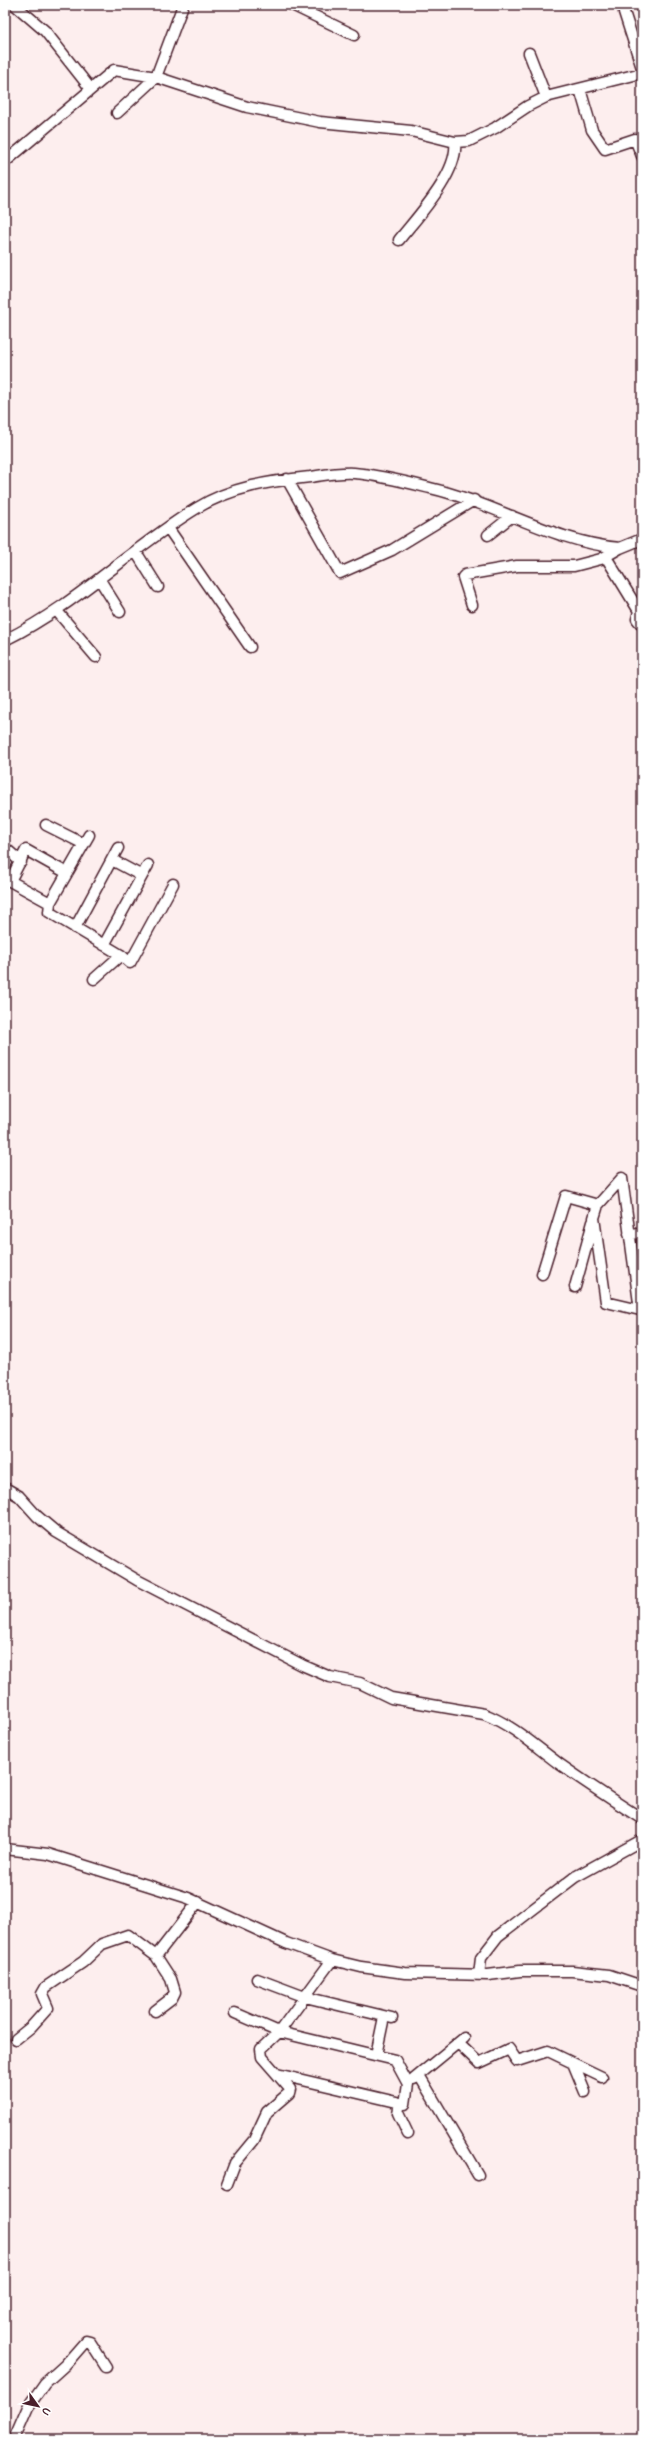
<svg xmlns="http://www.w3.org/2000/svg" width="647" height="2444" font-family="'Patrick Hand',sans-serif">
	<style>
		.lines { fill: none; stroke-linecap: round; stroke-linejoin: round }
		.minor-casing { stroke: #4a1f2b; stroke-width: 13 }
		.minor { stroke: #fff; stroke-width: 10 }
	</style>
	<rect width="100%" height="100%" fill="#fdeeee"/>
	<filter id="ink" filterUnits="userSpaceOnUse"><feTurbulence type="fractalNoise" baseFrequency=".025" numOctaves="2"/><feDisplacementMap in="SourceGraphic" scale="8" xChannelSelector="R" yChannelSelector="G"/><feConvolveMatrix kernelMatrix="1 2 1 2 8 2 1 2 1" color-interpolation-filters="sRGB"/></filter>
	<g filter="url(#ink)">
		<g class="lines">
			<defs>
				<path id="minor" d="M15 5 45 31 90 88
					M292 5 354 35
					M624 12 642 68
					M529 53 546 97
					M580 89 592 130 605 149 635 139 642 156
					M117 113 156 77 183 5
					M5 162 114 70 156 77 247 107 320 122 411 131 455 142 469 141 495 128 528 106 546 97 642 73
					M399 240C417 217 459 173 455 142
					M287 479 340 573 392 550 474 500
					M168 528 250 647
					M488 535 512 516
					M136 552 158 587
					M606 557 639 611 637 619 642 625
					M100 580 120 612
					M472 605 463 577 465 575 517 566H574L601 559 620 548 642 539
					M56 610 96 657
					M5 640C75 606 131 548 197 508 231 487 271 481 310 477 324 475 339 472 354 473 379 475 406 482 430 488 495 503 553 542 620 548
					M46 825 84 844
					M89 835 50 903 49 912 121 955 130 963 173 884
					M5 848 21 862
					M112 860 142 876
					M50 903 10 881 26 850 67 873
					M75 928 118 848
					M104 945 148 865
					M94 979 121 955
					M629 1234 642 1233
					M542 1274 566 1196 598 1205 622 1178 640 1310 606 1302 594 1218 598 1205
					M575 1287 593 1222
					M5 1488 19 1496 37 1516 56 1532 137 1580 302 1665 330 1677 360 1683 391 1698 484 1714C512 1725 534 1745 558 1763 585 1782 614 1801 642 1819
					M5 1849 48 1854 188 1898 286 1943 332 1960 361 1967 405 1973 488 1975 520 1971H572L609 1975 642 1986
					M479 1975 481 1958 498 1936 575 1877 642 1840
					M257 1979 305 1997 392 2018
					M155 2011 172 1998 175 1992 171 1979 156 1956 198 1902
					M235 2013 279 2032 395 2060 408 2084 405 2104 277 2074
					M16 2039 31 2027 48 2008 42 1994 46 1987 83 1962 102 1944 128 1935 156 1956
					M458 2043 479 2063 509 2049 517 2061 548 2051 602 2077
					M376 2055 384 2017
					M573 2063 585 2092
					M419 2075 478 2175
					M414 2079 464 2038
					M400 2103 398 2113 408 2134
					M227 2184 235 2163 254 2140 267 2112 289 2093 290 2089 262 2057 261 2049 279 2032 332 1960
					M14 2439 28 2407 45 2383 65 2365 86 2341 90 2342 106 2367"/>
			</defs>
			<use href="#minor" class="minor-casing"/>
			<use href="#minor" class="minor"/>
		</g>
	</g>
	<rect width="647" height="2444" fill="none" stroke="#fff" stroke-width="20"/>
	<rect x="10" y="10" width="627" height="2424" fill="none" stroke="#4a1f2b" stroke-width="1.5" filter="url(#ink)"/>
	<g transform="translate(38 2406) rotate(123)" stroke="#ffffff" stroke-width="3" paint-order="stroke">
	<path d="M0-3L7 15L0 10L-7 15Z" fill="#4a1f2b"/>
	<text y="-6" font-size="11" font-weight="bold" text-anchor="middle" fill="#4a1f2b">U</text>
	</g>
</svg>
